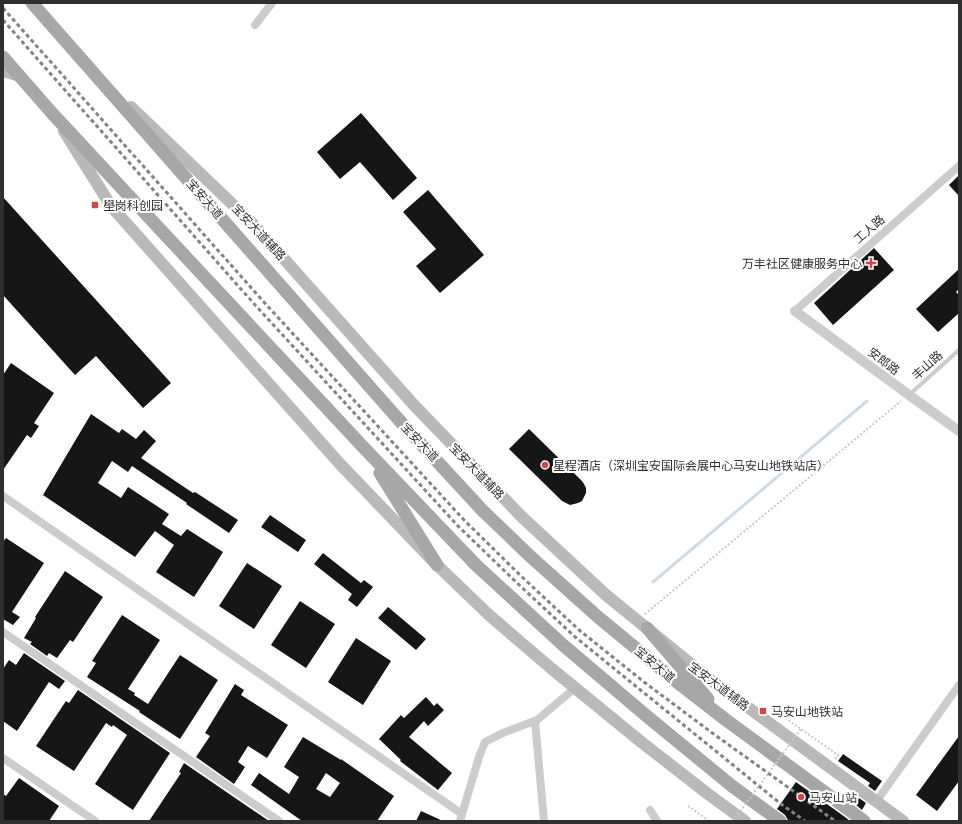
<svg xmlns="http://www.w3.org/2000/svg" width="962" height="824" font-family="Montserrat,'Noto Sans SC',sans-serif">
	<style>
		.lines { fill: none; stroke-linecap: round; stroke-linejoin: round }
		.stream { stroke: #cddce8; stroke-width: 3 }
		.building { fill: #161616; fill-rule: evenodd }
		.path { stroke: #c9c9c9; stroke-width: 2; stroke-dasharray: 2 2; stroke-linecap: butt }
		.service { stroke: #ccc; stroke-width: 4 }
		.minor { stroke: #ccc; stroke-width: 8 }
		.tertiary { stroke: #ccc; stroke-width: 10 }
		.secondary { stroke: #b9b9b9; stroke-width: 12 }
		.primary { stroke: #a7a7a7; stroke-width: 13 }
		.rail { stroke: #848484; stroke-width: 3; stroke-dasharray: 4 3; stroke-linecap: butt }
		.path-bridge { stroke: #c9c9c9; stroke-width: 2; stroke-dasharray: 2 2; stroke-linecap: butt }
		.poi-dot { fill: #d04748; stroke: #fff; stroke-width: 1.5 }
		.labels { text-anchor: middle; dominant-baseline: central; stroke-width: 4; stroke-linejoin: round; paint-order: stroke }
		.street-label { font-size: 12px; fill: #2f2f2f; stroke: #fff }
		.poi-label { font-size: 12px; fill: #2f2f2f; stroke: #fff; text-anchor: start }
	</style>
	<rect width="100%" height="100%" fill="#fff"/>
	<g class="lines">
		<path class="stream" d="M653 582 867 401"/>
	</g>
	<path class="building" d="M361 113 417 178 393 200 360 162 340 179 317 152Z
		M959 175V196L949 185Z
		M428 190 484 255 440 293 416 266 436 249 403 212Z
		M3 197 171 383 143 408 96 356 75 375 3 295Z
		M874 248 894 270 833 325 814 303Z
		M959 269V289L956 292 959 295V313L938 332 916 309Z
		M11 363 54 393 34 423 39 426 31 438 27 435 3 470V375Z
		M91 414 119 433 122 429 136 439 144 430 156 441 141 458 193 493 195 492 238 520 229 533 186 504 187 503 132 466 128 472 112 461 98 483 121 498 128 487 169 514 162 524 181 536 187 529 223 552 215 565 194 597 156 572 174 545 155 531 135 557 43 495Z
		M529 429 582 481 584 484 586 488V493L582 501 578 503 570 505 562 501 509 449Z
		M270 515 306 540 298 552 261 527Z
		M6 538 44 563 12 612 20 617 13 625 3 619V542Z
		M323 553 361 583 364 580 373 587 357 607 348 600 352 594 314 564Z
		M247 563 282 586 254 629 219 606Z
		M65 571 103 597 73 642 70 640 57 658 49 653 47 656 30 644 32 642 24 638 36 618 35 617Z
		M300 601 335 624 306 668 271 645Z
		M388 607 426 639 416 650 378 618Z
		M122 615 160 640 128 689 135 693 134 695 148 704 180 655 218 680 180 739 139 712 140 711 87 677 96 663 92 661Z
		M356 638 391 661 363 705 328 682Z
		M24 653 65 681 59 689 49 682 17 731 3 721V669L9 660 16 665Z
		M235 684 244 690 241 695 288 725 267 758 248 746 238 762 245 767 234 784 196 757 210 736 205 733Z
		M78 690 170 753 133 810 95 784 127 735 113 725 112 727 106 723 74 771 36 746 66 701 69 703Z
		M426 697 434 706 437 703 444 710 428 726 424 721 409 737 452 773 438 790 400 761 401 760 379 739 401 715 404 718Z
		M959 736V781L937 811 916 795Z
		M303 737 341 760V759L394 796 377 821H302L251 785 259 773 289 794 299 777 284 767ZM326 773 340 783 330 797 316 789Z
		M843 754 882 781 875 791 868 786 870 783 838 761Z
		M184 763 269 821H149L181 773 179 772Z
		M19 778 59 806 49 821H3V794L6 796Z
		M796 782 845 817 850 821H789L788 820 785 815 777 809Z
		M859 798 866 803 862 810 855 804Z
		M421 811 443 821H416Z"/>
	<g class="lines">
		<path class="path" d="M645 614 901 401
			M779 717 781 715 838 755
			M835 759 838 755 841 757
			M688 806 709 821"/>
		<path class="service" d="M909 395 959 350"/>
		<path class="minor" d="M255 25 272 3
			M795 311 959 166
			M3 496 462 814
			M3 632 279 821
			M535 721 544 821
			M3 758 95 821
			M876 802 959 685
			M650 810 657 821
			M460 821 479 757 485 742 503 733 537 720 575 688"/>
		<path class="tertiary" d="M795 311 909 395 959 431"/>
		<path class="secondary" d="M3 71 20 76
			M131 107 253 224 413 404 522 517 606 595 708 678 903 821
			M64 131 111 206 340 464 437 565 489 615 552 669 640 741 708 794 745 821"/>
		<path class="primary" d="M32 3 399 420 482 510 531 557 598 617 672 678 726 720 864 821
			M3 57 51 112 143 211 365 449 476 565 563 645 649 718 732 786 780 821
			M380 473 437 565
			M647 628 708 699"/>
		<path class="rail" d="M3 8 262 300 464 520 521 576 579 630 644 682 715 735 835 821
			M3 20 256 306 458 526 516 582 574 636 781 804 805 821"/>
		<path class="path-bridge" d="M733 821 801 729"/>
	</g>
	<g class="poi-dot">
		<rect x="91" y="201" width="8" height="8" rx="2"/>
		<path d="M869 257h4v4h4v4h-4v4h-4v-4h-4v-4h4z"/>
		<circle cx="545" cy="465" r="4"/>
		<rect x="759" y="707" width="8" height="8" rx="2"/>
		<circle cx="801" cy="797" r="4"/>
	</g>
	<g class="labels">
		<g class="street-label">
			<text transform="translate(205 199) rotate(49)">宝安大道</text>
			<text transform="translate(869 229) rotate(-41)">工人路</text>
			<text transform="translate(259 232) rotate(47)">宝安大道辅路</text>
			<text transform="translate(884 361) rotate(37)">安郎路</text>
			<text transform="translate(927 365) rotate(-42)">丰山路</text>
			<text transform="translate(420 442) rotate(47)">宝安大道</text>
			<text transform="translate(477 471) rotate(46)">宝安大道辅路</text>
			<text transform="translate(655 664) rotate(40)">宝安大道</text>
			<text transform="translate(719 686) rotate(37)">宝安大道辅路</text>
		</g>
		<g class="poi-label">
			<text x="103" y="205">壆岗科创园</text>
			<text x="862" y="263" text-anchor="end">万丰社区健康服务中心</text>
			<text x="553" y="465">星程酒店（深圳宝安国际会展中心马安山地铁站店）</text>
			<text x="771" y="711">马安山地铁站</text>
			<text x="809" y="797">马安山站</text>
		</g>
	</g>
	<rect width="962" height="824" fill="none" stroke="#2f2f2f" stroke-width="8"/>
</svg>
